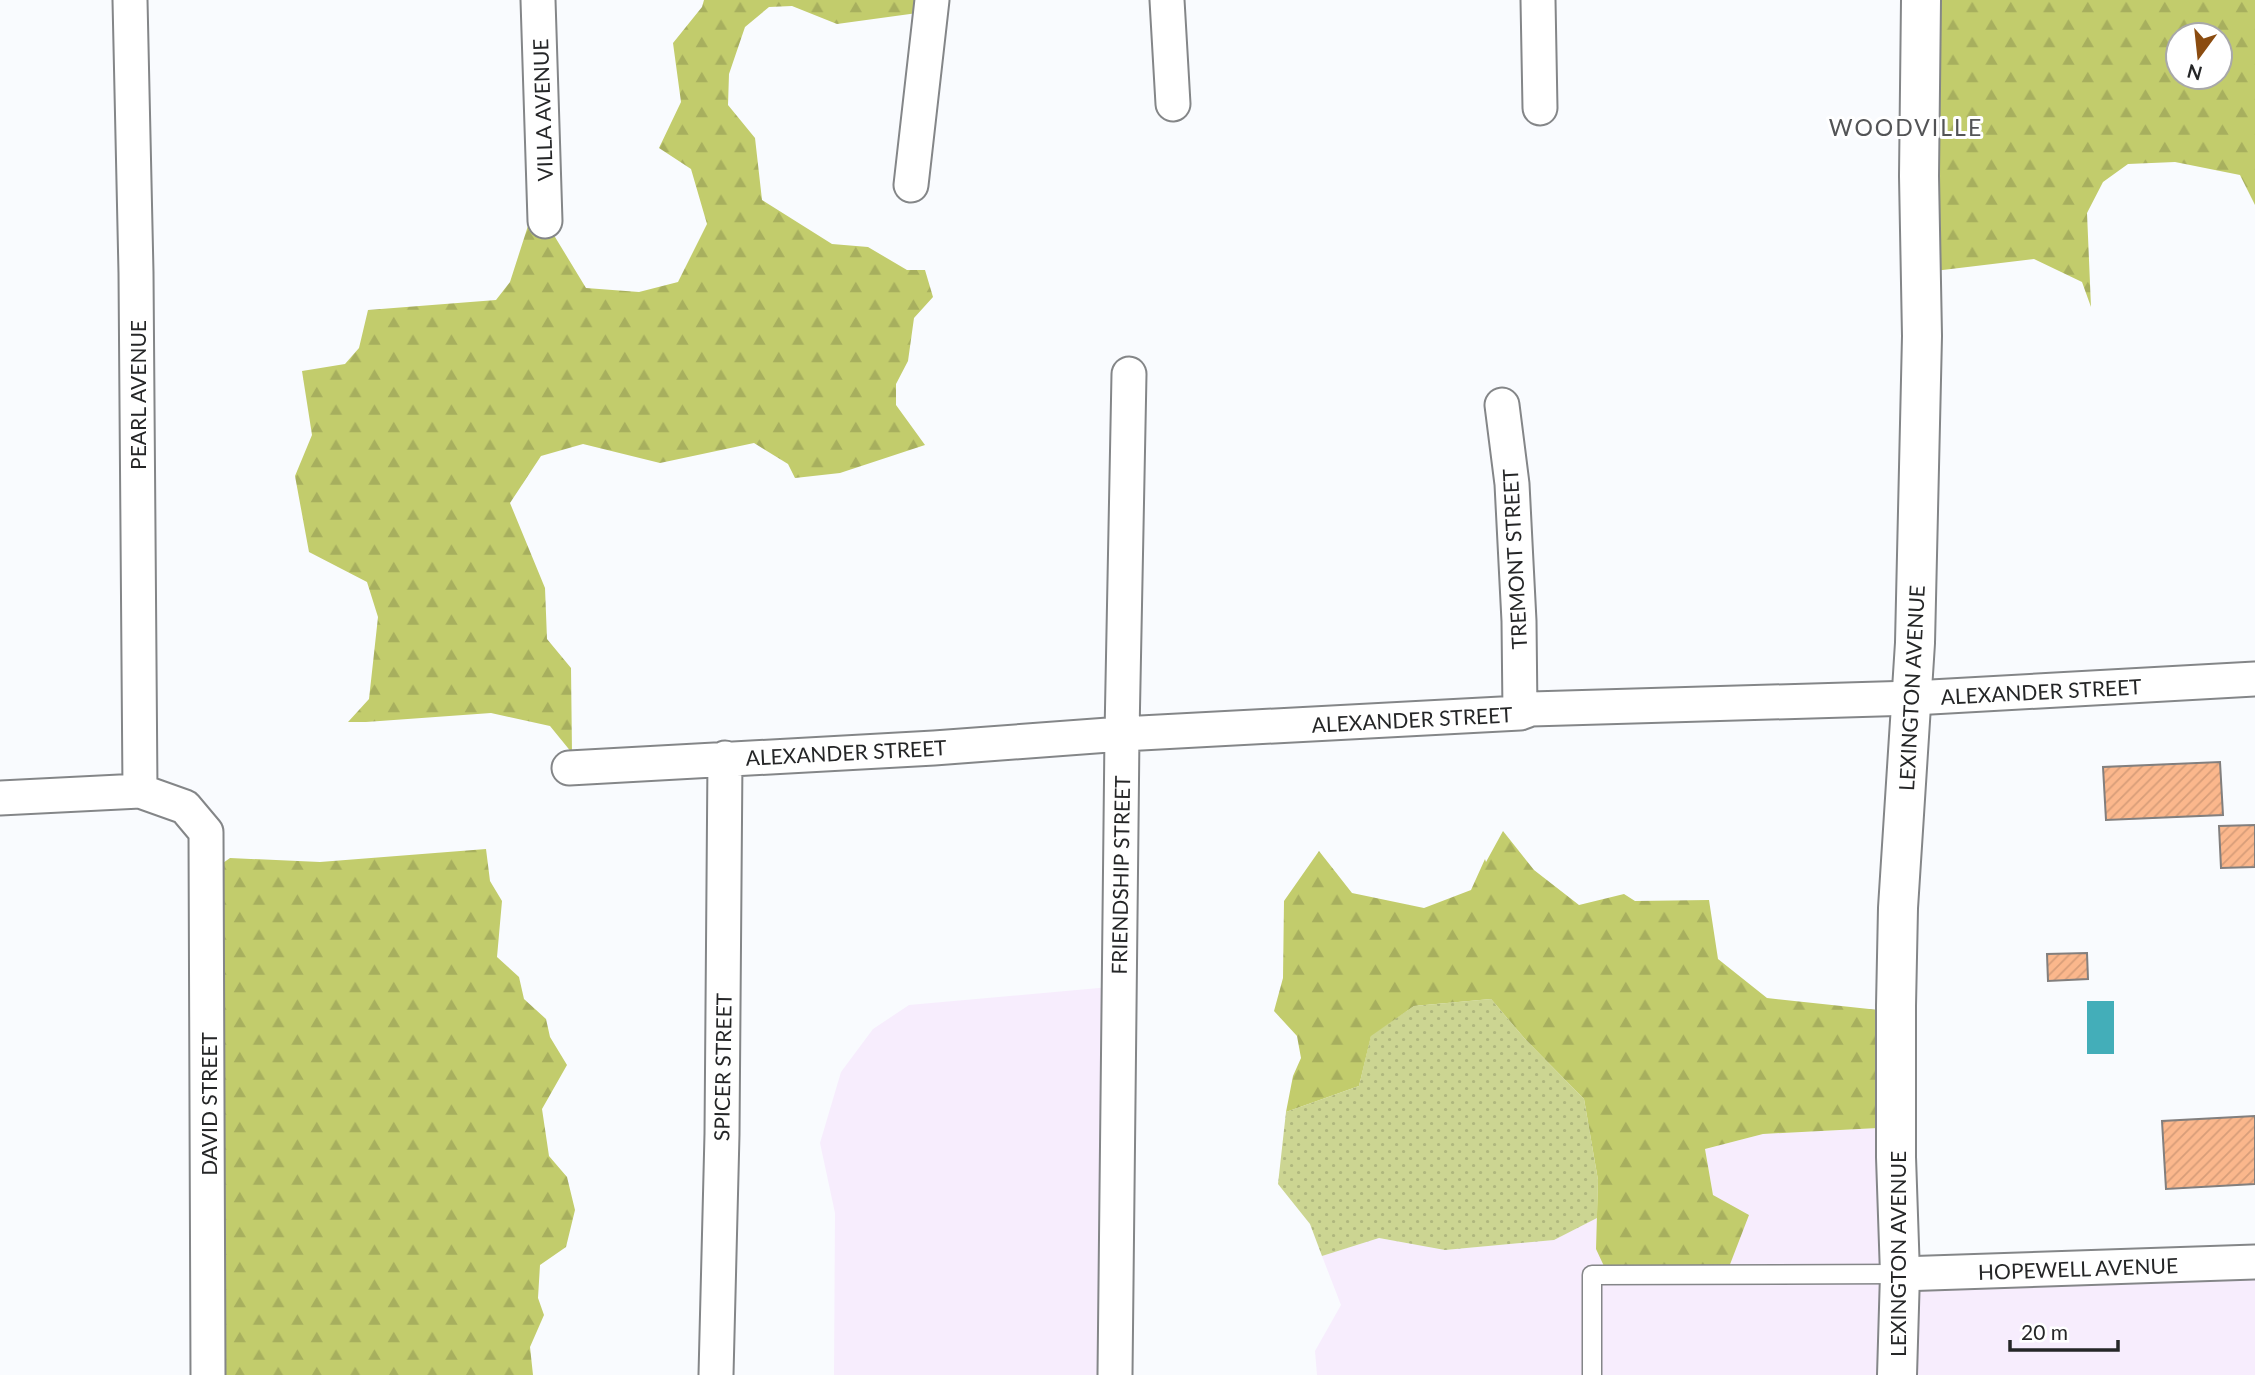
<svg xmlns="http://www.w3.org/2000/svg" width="2255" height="1375" font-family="Lato,sans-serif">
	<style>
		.commercial { fill: #f7edfd }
		.grass { fill: url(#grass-dots) }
		.forest { fill: url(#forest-firs); fill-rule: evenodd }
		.water { fill: #43aeb9 }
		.building { fill: url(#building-hatch); stroke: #827f7e; stroke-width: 2 }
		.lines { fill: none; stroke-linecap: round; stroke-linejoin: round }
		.service-casing { stroke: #848688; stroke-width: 21 }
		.minor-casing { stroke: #848688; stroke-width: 37 }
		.tertiary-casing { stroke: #848688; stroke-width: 42 }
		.service { stroke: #fff; stroke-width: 18 }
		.minor { stroke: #fff; stroke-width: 33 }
		.tertiary { stroke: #fff; stroke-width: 38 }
		.labels { text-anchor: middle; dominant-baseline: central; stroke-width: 6; stroke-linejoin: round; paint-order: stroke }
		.street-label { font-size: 21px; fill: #252627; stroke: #fff }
		.neighbourhood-label { font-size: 23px; letter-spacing: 2px; fill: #535456; stroke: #fff }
	</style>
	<defs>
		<pattern id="grass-dots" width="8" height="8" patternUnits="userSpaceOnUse" patternTransform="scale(1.75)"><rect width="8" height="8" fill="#ccd592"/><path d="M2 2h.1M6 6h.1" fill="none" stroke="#afb77e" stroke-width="1.8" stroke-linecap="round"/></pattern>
		<pattern id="forest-firs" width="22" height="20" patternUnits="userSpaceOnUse" patternTransform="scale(1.75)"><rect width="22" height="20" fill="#c2cc6c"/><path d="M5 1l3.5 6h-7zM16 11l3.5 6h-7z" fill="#a7af5e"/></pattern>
		<pattern id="building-hatch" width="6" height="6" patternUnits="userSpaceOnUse" patternTransform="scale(1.75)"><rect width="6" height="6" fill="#fbb78c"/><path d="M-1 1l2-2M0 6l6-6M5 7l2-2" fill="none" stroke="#d79d79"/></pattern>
	</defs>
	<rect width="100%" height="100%" fill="#f9fbfe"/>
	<path class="commercial" d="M1121 986 1122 1375H834L835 1213 820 1143 841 1072 873 1029 909 1005Z
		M1897 1127 1914 1259 2255 1249V1375H1317L1315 1351 1341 1305 1322 1256 1379 1238 1445 1250 1553 1240 1597 1218V1249L1713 1195 1705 1149 1763 1134Z"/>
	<path class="grass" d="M1491 999 1525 1039 1584 1099 1598 1180 1597 1218 1554 1240 1445 1250 1379 1238 1322 1256 1310 1224 1278 1184 1286 1112 1359 1086 1371 1035 1414 1006Z"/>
	<path class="forest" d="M704 0H932V11L837 24 792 6 769 7 745 27 729 74 728 105 755 138 762 200 832 244 868 247 907 270H925L933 297 914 318 908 361 896 384V405L925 445 840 473 795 478 788 464 754 443 660 463 583 444 541 456 510 503 545 588 547 639 571 668 572 753 550 726 491 713 366 722H348L369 699 378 617 367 582 309 552 295 476 312 435 302 371 345 364 359 348 368 310 496 300 510 282 535 204 586 288 639 292 678 282 707 224 691 169 659 148 681 102 673 43 702 7Z
		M1923 0H2255V205L2240 175 2175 162 2128 164 2103 182 2087 213 2091 307 2082 282 2034 259 1926 272ZM2178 35H2220V77H2178Z
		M1503 831 1534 870 1579 905 1624 894 1635 901 1709 900 1718 959 1767 998 1888 1011 1897 1127 1763 1134 1705 1149 1713 1195 1749 1215 1724 1280 1610 1279 1596 1249 1598 1180 1584 1099 1525 1039 1491 999 1414 1006 1371 1036 1359 1086 1286 1112 1293 1076 1301 1058 1297 1036 1274 1011 1283 978 1284 901 1319 851 1352 893 1424 908 1471 890 1485 859 1486 862Z
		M486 849 490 881 502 901 497 957 519 977 524 999 546 1019 550 1037 567 1065 542 1109 549 1156 567 1177 575 1210 566 1247 540 1265 538 1298 544 1315 530 1347 533 1375H219L223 863 230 858 320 862Z"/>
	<path class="water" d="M2087 1001H2114V1054H2087Z"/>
	<path class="building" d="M2220 762 2223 815 2106 820 2103 767Z
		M2255 825V867L2221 868 2219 826Z
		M2087 953 2088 979 2048 981 2047 954Z
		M2255 1116V1184L2166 1189 2162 1121Z"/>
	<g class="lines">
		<defs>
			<path id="service" d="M1592 1375V1275L1900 1274"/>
			<path id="minor" d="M130 0 136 273 140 791
				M538 0 545 221
				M1167 0 1173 104
				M1538 0 1540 108
				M911 185 932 0
				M1502 405 1512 484 1519 621 1520 713
				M569 768 934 748 1122 734 1520 713 1531 709 1913 698 2255 679
				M0 798 140 791 185 807 206 832 208 1375
				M1900 1274 2255 1262
				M716 1375 722 1134 725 758
				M1115 1375 1122 734 1129 374"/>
			<path id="tertiary" d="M1897 1375 1900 1274 1896 1157V1006L1898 908 1915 643 1922 336 1919 176 1921 0"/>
		</defs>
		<use href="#service" class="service-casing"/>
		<use href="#minor" class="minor-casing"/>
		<use href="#tertiary" class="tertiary-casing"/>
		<use href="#service" class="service"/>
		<use href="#minor" class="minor"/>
		<use href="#tertiary" class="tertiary"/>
	</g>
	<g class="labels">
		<g class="street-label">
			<text transform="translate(542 110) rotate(-92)">VILLA AVENUE</text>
			<text transform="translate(137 395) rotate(-90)">PEARL AVENUE</text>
			<text transform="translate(1514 559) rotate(-93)">TREMONT STREET</text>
			<text transform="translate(1911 688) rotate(-87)">LEXINGTON AVENUE</text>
			<text transform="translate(2041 691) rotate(-3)">ALEXANDER STREET</text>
			<text transform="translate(1412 719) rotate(-3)">ALEXANDER STREET</text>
			<text transform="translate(846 752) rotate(-3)">ALEXANDER STREET</text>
			<text transform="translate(1120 875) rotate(-89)">FRIENDSHIP STREET</text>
			<text transform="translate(722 1067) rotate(-89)">SPICER STREET</text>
			<text transform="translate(208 1104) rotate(-90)">DAVID STREET</text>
			<text transform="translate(1897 1254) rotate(-90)">LEXINGTON AVENUE</text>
			<text transform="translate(2078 1268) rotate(-2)">HOPEWELL AVENUE</text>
		</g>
		<g class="neighbourhood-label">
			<text x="1906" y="127">WOODVILLE</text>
		</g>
	</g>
	<g transform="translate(2199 56) rotate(195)"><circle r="33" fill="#ffffff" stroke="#a8a8a9" stroke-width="2"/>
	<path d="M0-5L12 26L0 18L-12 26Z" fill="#8b4c10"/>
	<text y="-10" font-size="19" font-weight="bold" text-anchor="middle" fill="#252627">N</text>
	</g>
	<path d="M2010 1340v10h108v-10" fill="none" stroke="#252627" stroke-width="3.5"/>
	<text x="2021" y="1340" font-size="21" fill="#252627" stroke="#ffffff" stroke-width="5" paint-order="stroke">20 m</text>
</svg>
